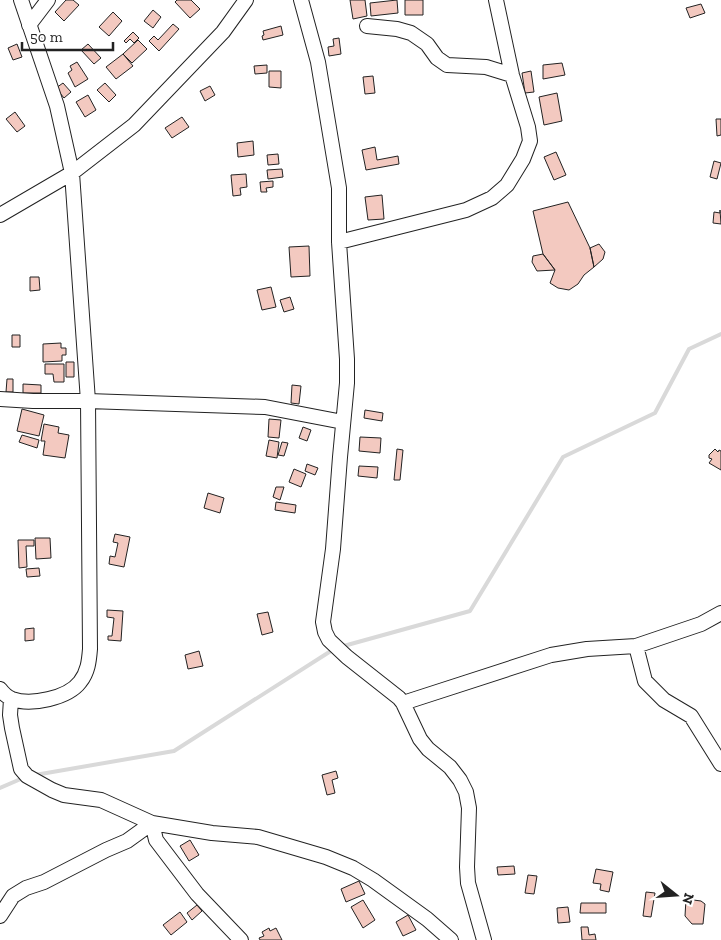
<svg xmlns="http://www.w3.org/2000/svg" width="721" height="940" font-family="'Zilla Slab',serif">
	<style>
		.lines { fill: none; stroke-linecap: round; stroke-linejoin: round }
		.stream { stroke: #d9d9d9; stroke-width: 4 }
		.building { fill: #f3c9c0; stroke: #222 }
		.minor-casing { stroke: #222; stroke-width: 16 }
		.minor { stroke: #fff; stroke-width: 14 }
	</style>
	<rect width="100%" height="100%" fill="#fff"/>
	<g class="lines">
		<path class="stream" d="M340 647 470 611 563 457 655 413 689 349 721 334
			M35 775 174 751 334 649
			M0 788 23 778"/>
	</g>
	<path class="building" d="M66 0H73L79 5 64 21 55 12Z
		M177 0H191L200 9 190 18 175 2Z
		M350 0H365L367 16 353 19Z
		M397 0 398 13 371 16 370 3Z
		M405 0H423V15H405Z
		M701 4 705 13 690 18 686 8Z
		M153 10 161 17 153 28 144 21Z
		M113 12 122 21 109 36 99 27Z
		M173 24 179 29 159 51 149 41 154 36 158 40Z
		M281 26 283 35 263 40 262 36 264 35 263 31Z
		M133 32 139 38 134 43 130 39 126 43 124 41Z
		M339 38 341 54 329 56 328 47 334 46 333 39Z
		M138 40 147 49 132 63 123 54Z
		M17 44 22 57 13 60 8 48Z
		M88 44 101 58 94 64 81 50Z
		M123 54 133 66 116 79 106 67Z
		M77 62 88 79 75 87 68 73 72 70 70 66Z
		M562 63 565 75 543 79V65Z
		M267 65V73L255 74 254 66Z
		M269 71H281V88L269 87Z
		M531 71 534 92 525 93 522 73Z
		M373 76 375 93 365 94 363 77Z
		M63 83 71 92 64 98 56 88Z
		M105 83 116 95 109 102 97 90Z
		M210 86 215 95 205 101 200 91Z
		M557 93 562 121 544 125 539 97Z
		M88 95 96 110 85 117 76 102Z
		M15 112 25 126 17 132 6 119Z
		M182 117 189 127 172 138 165 128Z
		M716 119H721V135L717 136Z
		M253 141 254 155 238 157 237 143Z
		M375 147 377 160 398 156 399 164 366 170 362 150Z
		M556 152 566 175 554 180 544 157Z
		M278 154 279 164 268 165 267 155Z
		M714 161 721 163 717 179 710 177Z
		M282 169 283 177 268 179 267 170Z
		M246 174 247 187 240 188 241 195 233 196 231 175Z
		M273 181V187L266 188 267 192H261L260 182Z
		M382 195 384 219 368 220 365 197Z
		M568 202 590 248 594 267 584 275 578 284 569 290 558 288 550 283 555 270 543 254 533 211Z
		M720 210 721 224 713 223 714 212 720 213Z
		M599 244 605 252 603 259 594 267 590 248Z
		M309 246 310 276 291 277 289 247Z
		M543 254 555 270 537 271 532 262 533 256Z
		M30 277H39L40 290 30 291Z
		M271 287 276 307 262 310 257 290Z
		M290 297 294 309 284 312 280 300Z
		M12 335H20V347H12Z
		M61 343V348H66V355H62V361L43 362V344Z
		M66 362H74V377H66Z
		M45 364H64V382H54L53 374H45Z
		M7 379H13V392H6Z
		M23 384 41 385V393H23Z
		M292 385 301 386 299 404 291 403Z
		M22 409 44 415 39 436 17 431Z
		M365 410 383 413 382 421 364 418Z
		M269 419 281 420 279 438 268 437Z
		M44 424 59 427 58 433 69 435 65 458 43 455 45 441H41Z
		M303 427 311 430 307 441 299 438Z
		M22 435 39 440 37 448 19 442Z
		M360 437 381 438 380 453 359 451Z
		M269 440 279 442 277 458 266 456Z
		M282 442 288 443 284 456 278 455Z
		M397 449 403 450 400 480H394Z
		M715 449 718 452 719 450 721 451V470L709 463 712 459 709 458V455Z
		M307 464 318 468 315 475 305 471Z
		M359 466 378 467 377 478 358 476Z
		M294 469 306 474 301 487 289 482Z
		M276 487H284L280 500 273 497Z
		M208 493 224 498 220 513 204 508Z
		M276 502 296 505 295 513 275 510Z
		M115 534 130 537 124 567 109 564 110 556 115 557 118 543 113 542Z
		M35 538H50L51 558 36 559Z
		M18 540H34V546H26L27 567 19 568Z
		M39 568 40 576 27 577 26 569Z
		M107 610 123 611 121 641 108 640V636H112L114 618 107 617Z
		M268 612 273 632 262 635 257 614Z
		M34 628V640L25 641V629Z
		M199 651 203 666 188 669 185 655Z
		M336 771 338 778 332 780 335 793 327 795 322 775Z
		M190 840 199 855 189 861 180 846Z
		M514 866 515 874 498 875 497 867Z
		M596 869 613 872 609 892 600 890 601 884 593 883Z
		M528 875 537 876 534 894 525 893Z
		M359 881 365 894 346 902 341 889Z
		M646 892 655 893 651 917 643 916Z
		M686 899 701 901 705 904 703 924H692L685 916Z
		M363 900 375 920 363 928 351 907Z
		M581 903H606V913H580Z
		M197 905 202 911 192 920 187 913Z
		M568 907 570 922 558 923 557 908Z
		M180 912 187 922 171 935 163 925Z
		M408 915 416 930 403 936 396 922Z
		M581 927H588L589 935 595 934 596 940H582Z
		M269 928 270 931 276 928 282 940H260L259 938 264 936 262 932Z"/>
	<g class="lines">
		<defs>
			<path id="minor" d="M301 0 318 62 339 188V242L347 359V383L340 457 333 549 323 622 325 632 329 640 347 657 399 698 403 703 420 739 428 749 450 767 460 780 466 792 469 808 467 867 468 883 484 940
				M29 25 48 0
				M367 26 397 29 411 33 427 44 437 58 447 65 486 67 512 75
				M0 215 72 173 134 125 223 32 246 0
				M339 242 466 210 492 198 507 185 523 159 530 141 528 127 512 75 496 0
				M0 399 33 401H88L265 407 343 422
				M636 646 645 681 664 700 691 716 721 764
				M0 689C3 693 7 697 12 699 31 706 68 698 80 682 88 672 89 661 90 649L88 401 72 173 57 106 21 0
				M11 699 10 715 12 728 21 769 27 776 52 790 64 795 101 800 152 823 212 833 258 837 326 857 353 868 373 880 427 919 451 940
				M403 703 551 655 587 649 636 646 701 624 721 613
				M0 916 13 896 26 888 44 882 106 850 127 841 152 823 156 840 197 894 241 940"/>
		</defs>
		<use href="#minor" class="minor-casing"/>
		<use href="#minor" class="minor"/>
	</g>
	<g transform="translate(676 895) rotate(107)" stroke="#ffffff" stroke-width="4" paint-order="stroke">
	<path d="M0-4L9 19L0 12L-9 19Z" fill="#222222"/>
	<text y="-8" font-size="14" font-weight="bold" text-anchor="middle" fill="#222222">N</text>
	</g>
	<path d="M22 42v8h91v-8" fill="none" stroke="#222222" stroke-width="2.5"/>
	<text x="30" y="42" font-size="15" fill="#222222" stroke="#ffffff" stroke-width="4" paint-order="stroke">50 m</text>
</svg>
